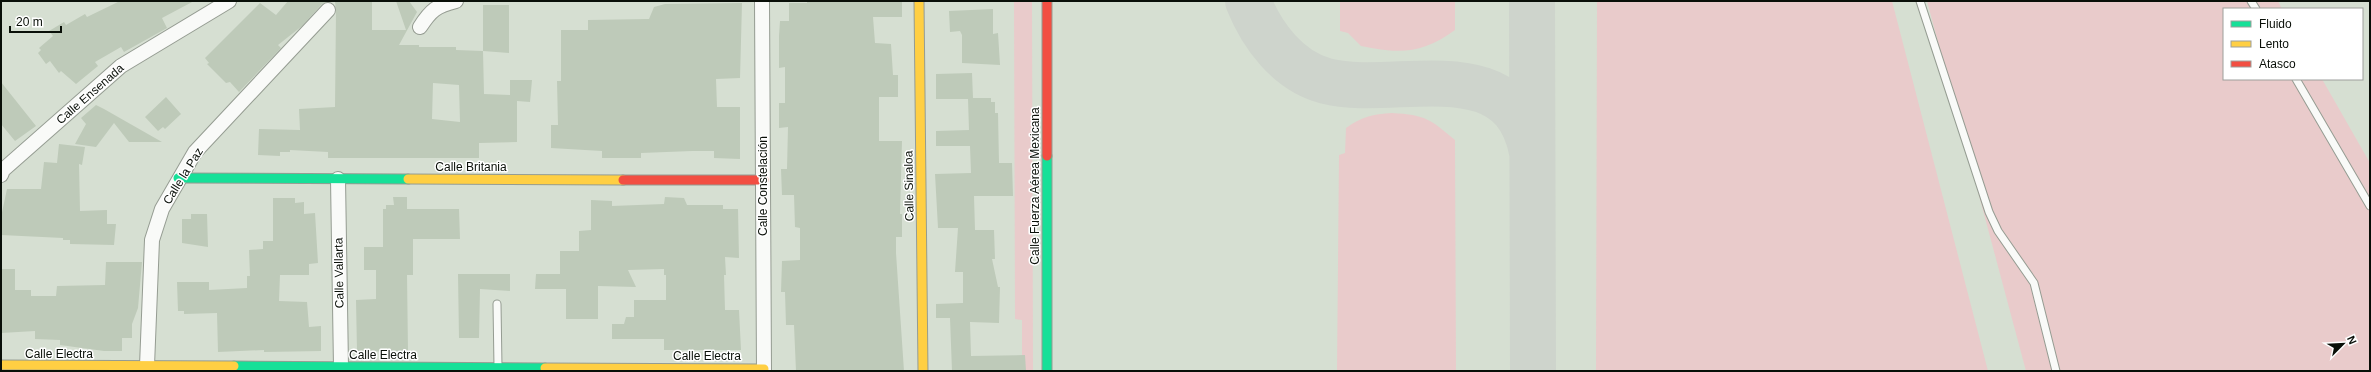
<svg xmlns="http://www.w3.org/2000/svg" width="2371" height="372" font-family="Helvetica,sans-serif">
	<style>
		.green { fill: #e9cbcb }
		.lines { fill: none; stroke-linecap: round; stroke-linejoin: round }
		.taxiway { stroke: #ced4cc; stroke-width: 46 }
		.building { fill: #becab9; fill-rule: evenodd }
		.lane-casing { stroke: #959c92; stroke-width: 9 }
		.street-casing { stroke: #959c92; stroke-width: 16 }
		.fast-casing { stroke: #959c92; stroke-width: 11 }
		.slow-casing { stroke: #959c92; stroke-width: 11 }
		.jam-casing { stroke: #959c92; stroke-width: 11 }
		.lane { stroke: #f9faf8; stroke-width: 7 }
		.street { stroke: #f9faf8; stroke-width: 14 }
		.fast { stroke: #16e098; stroke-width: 9 }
		.slow { stroke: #ffcf43; stroke-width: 9 }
		.jam { stroke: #f24e42; stroke-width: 9 }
		.labels { text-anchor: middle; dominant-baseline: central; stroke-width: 3; stroke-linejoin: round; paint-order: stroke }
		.street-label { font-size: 12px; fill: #090f08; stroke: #fff }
	</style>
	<rect width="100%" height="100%" fill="#d6dfd2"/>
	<path class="green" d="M1014 1H1032L1033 371H1022V320L1015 319Z
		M1340 1H1455V30C1422 54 1400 54 1361 46L1348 33 1340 31Z
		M1597 1H1892L1988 371H1596Z
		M1927 1H2278L2282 9H2224V79H2322L2370 163V371H2026Z
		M1392 113C1426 115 1430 119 1455 140L1456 371H1337L1339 155 1345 153 1346 128C1361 117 1373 114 1392 113Z"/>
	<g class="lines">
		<path class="taxiway" d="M1248 1C1262 36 1288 71 1326 81 1396 99 1512 47 1532 152
			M1532 1 1533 371"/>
	</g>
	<path class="building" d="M120 1H194L162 18 167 28 124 52 121 47 95 62 98 66 76 84 61 71 59 73 50 61 46 64 38 53 41 50 39 48 53 36 49 31 64 22 66 25 85 14 87 17Z
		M288 1H334L322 4 302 26 278 45 281 48 239 92 230 82 226 83 207 64 209 63 205 58 260 3 276 15Z
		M335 1H372V30H406L396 1H409L417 12 399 45H419V47H456V50L483 51 484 94 510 95V80H532L530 102 517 101V142L479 143V158H328V152L290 150V152H280V156L258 155 259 129 300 130 299 109 335 107 336 12ZM433 83 459 85 460 122 432 119Z
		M807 1H902V17H873L875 43 891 44 893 75H898V97H879V141H902L900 214H902V237H896V253L904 371H796L794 325H786L785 292H781L782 261 800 260V228L795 227 794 195H782L781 169H787L788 127 779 128V103H785V67L779 68V36L780 21H789V3H807Z
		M742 3 740 78 716 79 717 107H740V159L714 158V151H692L641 153V158H602V151L551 148V125H558L557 81H561V30H588V20L649 19 654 7 665 4Z
		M483 5H509V53L483 51Z
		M993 9V34L998 33 1000 65 962 63V35L960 31 950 32 949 11Z
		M972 73 973 98H991V102H995V113H998L999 163H1012L1013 196H974L975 230H994L995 259H992L998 287H1000L999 323 970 322 971 356 1025 355 1026 371H952L950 318H936V304L963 303V272H955L958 228H938L935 174 971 173 970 146H936V131L969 130 968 99H936V74Z
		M1 82 36 126 15 141 1 124Z
		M166 97 181 114 165 129 163 127 158 131 145 117Z
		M96 105 104 109 162 142H129L114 123 96 147 75 144 86 124 81 118Z
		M59 144 85 147 82 165 79 164 80 211 107 210V224H116L114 245 70 244V240H63V238L1 235V217L7 189H41L44 162 57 163Z
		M393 197H407V209H459L460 239H413V275H407L408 352 357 351 356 300 376 299V270H364V247H383V209H386V205H394Z
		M665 197 684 198 687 205H723V209H738L739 258 725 257 726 275H724L725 310H739L741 350H664V339H612V324H624L626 317H634V300H666V275H664V269L628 270 636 287 598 286V319H566V289H535L536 274H560V251H579V231L591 230V200L612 201V206L664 204Z
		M273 198H295V203L304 202V214L315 213 318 263 309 264V275H280L279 301 307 302 309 327 321 326V351L264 352V350L218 352 217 313 184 314V311H178L177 282H209V290L247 288V276H250L249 250 263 249V241H273Z
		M191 214H207L208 247 182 243V219H191Z
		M106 262H142L138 308 132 324V338H122V351H104L60 345V340L35 339V331L1 333V269H15V290H31V296H56L57 286 105 285Z
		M458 274H510V291L480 289 479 338H459Z"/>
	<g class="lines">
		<defs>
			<path id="lane" d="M1920 1 1989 212 1998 231 2034 283 2056 371
				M2251 1 2256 9
				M2296 79 2370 206
				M497 304 498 367"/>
			<path id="street" d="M762 1 764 371
				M420 27C431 10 436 6 456 1
				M1 175 3 170 121 66 229 1
				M338 179 341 367
				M147 366 152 240 162 209 195 152 328 10"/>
			<path id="fast" d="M1047 156V371
				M178 178 408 179
				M234 366 545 368"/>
			<path id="slow" d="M919 1 923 371
				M408 179 623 180
				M1 365 234 366
				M545 368 764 369"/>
			<path id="jam" d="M1047 1V156
				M623 180H764"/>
		</defs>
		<use href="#lane" class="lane-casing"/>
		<use href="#street" class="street-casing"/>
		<use href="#fast" class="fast-casing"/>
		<use href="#slow" class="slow-casing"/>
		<use href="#jam" class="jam-casing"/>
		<use href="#lane" class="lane"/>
		<use href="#street" class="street"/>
		<use href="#fast" class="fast"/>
		<use href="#slow" class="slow"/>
		<use href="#jam" class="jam"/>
	</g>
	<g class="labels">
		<g class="street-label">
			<text transform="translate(90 94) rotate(-41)">Calle Ensenada</text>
			<text x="471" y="167">Calle Britania</text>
			<text transform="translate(183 176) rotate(-58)">Calle la Paz</text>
			<text transform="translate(763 186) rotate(-90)">Calle Constelación</text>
			<text transform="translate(909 186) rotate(-91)">Calle Sinaloa</text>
			<text transform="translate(1035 186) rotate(-90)">Calle Fuerza Aérea Mexicana</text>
			<text transform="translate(339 273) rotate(-91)">Calle Vallarta</text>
			<text x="59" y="354">Calle Electra</text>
			<text x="383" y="355">Calle Electra</text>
			<text x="707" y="356">Calle Electra</text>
		</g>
	</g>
	<rect width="2371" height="372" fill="none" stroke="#090f08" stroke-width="4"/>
	<rect x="2223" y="8" width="140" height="72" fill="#ffffff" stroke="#9d9f9c"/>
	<rect x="2231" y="21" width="20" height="6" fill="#16e098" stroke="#9d9f9c"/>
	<text x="2259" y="28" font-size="12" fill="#090f08">Fluido</text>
	<rect x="2231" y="41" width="20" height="6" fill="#ffcf43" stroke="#9d9f9c"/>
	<text x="2259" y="48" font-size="12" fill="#090f08">Lento</text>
	<rect x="2231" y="61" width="20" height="6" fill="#f24e42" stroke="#9d9f9c"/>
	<text x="2259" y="68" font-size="12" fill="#090f08">Atasco</text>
	<g transform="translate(2343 344) rotate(66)" stroke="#ffffff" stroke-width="3" paint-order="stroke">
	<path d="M0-3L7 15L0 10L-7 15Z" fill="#090f08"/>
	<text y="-6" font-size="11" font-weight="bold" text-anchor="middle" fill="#090f08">N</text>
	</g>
	<path d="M10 26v6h51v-6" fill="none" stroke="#090f08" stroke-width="2"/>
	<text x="16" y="26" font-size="12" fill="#090f08" stroke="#ffffff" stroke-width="3" paint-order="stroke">20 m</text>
</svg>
